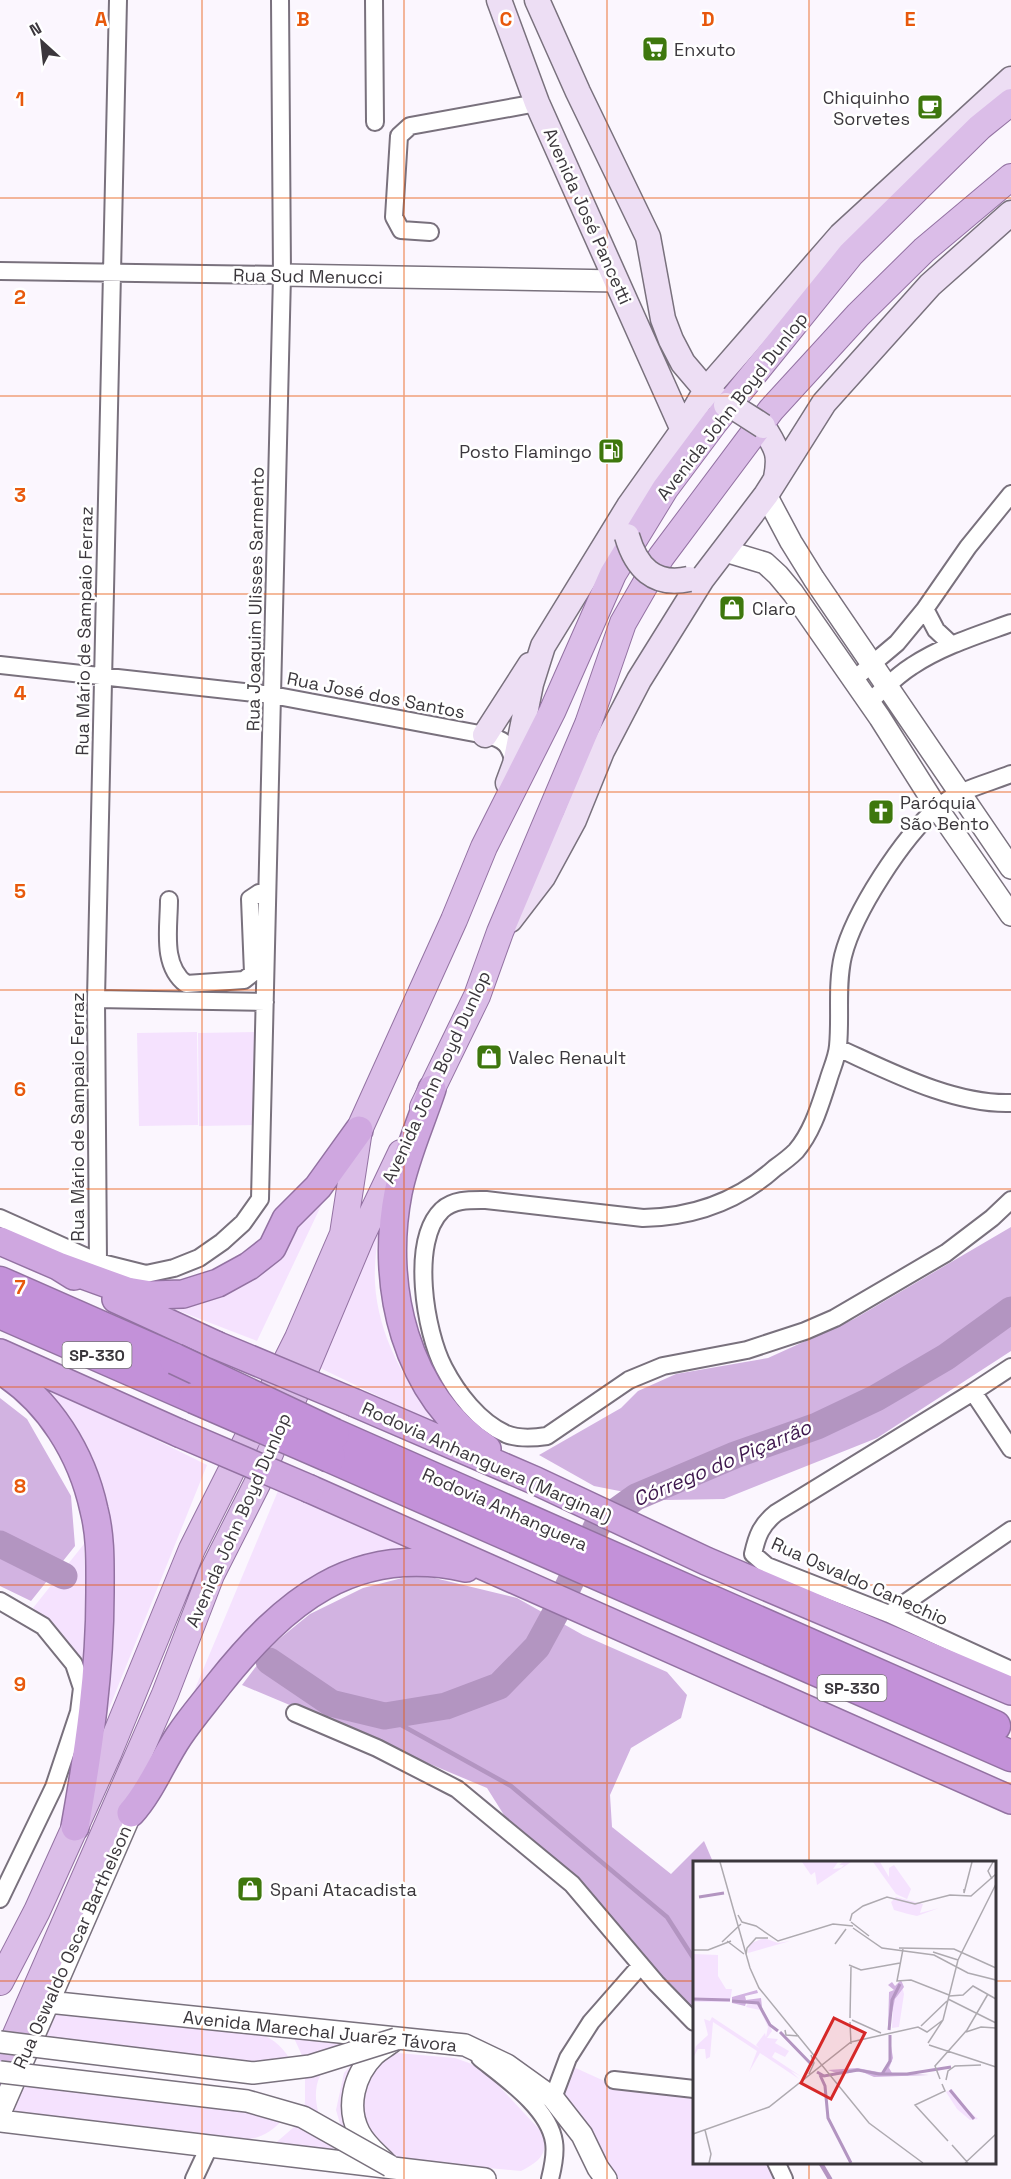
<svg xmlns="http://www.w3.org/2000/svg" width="1011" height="2179" font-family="'Space Grotesk',sans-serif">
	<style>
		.green { fill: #f5e2fe }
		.forest { fill: #d2b3e1 }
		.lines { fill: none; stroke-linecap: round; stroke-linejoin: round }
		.stream { stroke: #b395c1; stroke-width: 4.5 }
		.river { stroke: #b395c1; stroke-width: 27 }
		.minor-casing { stroke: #79717d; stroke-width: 20 }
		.tertiary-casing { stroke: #79717d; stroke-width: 24 }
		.secondary-casing { stroke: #79717d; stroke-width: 27 }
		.primary-casing { stroke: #9372a2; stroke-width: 28 }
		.trunk-casing { stroke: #9372a2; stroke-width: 30 }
		.motorway-casing { stroke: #9372a2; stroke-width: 33 }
		.minor { stroke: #fff; stroke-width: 16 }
		.tertiary { stroke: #fff; stroke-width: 21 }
		.secondary { stroke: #eddef4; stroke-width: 24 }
		.primary { stroke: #dbbde8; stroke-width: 26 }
		.trunk { stroke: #cfa7e0; stroke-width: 27 }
		.motorway { stroke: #c391d9; stroke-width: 30 }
		.tertiary-bridge-casing { stroke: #79717d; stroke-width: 24; stroke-linecap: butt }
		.secondary-bridge-casing { stroke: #79717d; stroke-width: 27; stroke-linecap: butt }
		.trunk-bridge-casing { stroke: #9372a2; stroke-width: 30; stroke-linecap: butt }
		.motorway-bridge-casing { stroke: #9372a2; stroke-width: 33; stroke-linecap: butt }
		.tertiary-bridge { stroke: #fff; stroke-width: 21 }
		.secondary-bridge { stroke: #eddef4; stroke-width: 24 }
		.trunk-bridge { stroke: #cfa7e0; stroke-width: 27 }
		.motorway-bridge { stroke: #c391d9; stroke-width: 30 }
		.grid { fill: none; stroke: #e8590c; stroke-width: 1.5; stroke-opacity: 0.55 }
		.labels { text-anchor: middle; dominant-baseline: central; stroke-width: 5; stroke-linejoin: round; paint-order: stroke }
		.shield { fill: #fff; stroke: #767376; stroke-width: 1.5 }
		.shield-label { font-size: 16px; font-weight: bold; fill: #3b373c }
		.poi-label { font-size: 18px; fill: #3b373c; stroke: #fff; text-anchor: start }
		.street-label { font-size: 18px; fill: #3b373c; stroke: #fff }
		.water-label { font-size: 20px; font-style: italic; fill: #3e174d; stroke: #fff }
		.inset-river { fill: none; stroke: #b395c1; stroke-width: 3 }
		.inset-road { fill: none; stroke: #aeaab0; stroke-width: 1.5 }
		.view { fill: #d62828; fill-opacity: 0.15; stroke: #d62828; stroke-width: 3 }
		.inset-edge { fill: none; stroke: #3b373c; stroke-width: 3 }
		.grid-label { font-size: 20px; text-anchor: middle; font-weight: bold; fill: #e8590c; stroke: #fff; stroke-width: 5; stroke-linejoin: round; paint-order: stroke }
	</style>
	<rect width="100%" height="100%" fill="#fbf6fe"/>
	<path class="green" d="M197 1032 198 1125 139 1126 137 1033Z
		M258 1032 259 1125 199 1126 198 1033Z
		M328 1191 257 1341 161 1304 190 1299Z
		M380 1223C377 1242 374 1263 375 1283 378 1336 406 1384 438 1425L318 1367Z
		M37 1381 207 1465 100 1731 103 1529Z
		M278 1491 420 1552 260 1619 192 1696Z
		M84 1544 89 1676 55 1626 33 1608Z
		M56 2014 258 2033C275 2039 285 2049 293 2065L252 2069 43 2043Z
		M294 2038 350 2045C341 2054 325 2064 320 2076 308 2101 325 2132 336 2153L272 2146 301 2121 305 2102V2062Z
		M386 2052 455 2058 469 2063 482 2070 498 2085 539 2129C552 2151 540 2162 521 2171L388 2159 341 2127 336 2110 344 2073 356 2060Z
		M569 2065 611 2084 694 2093V2162L773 2163 781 2179H613L561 2102Z
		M29 2077 247 2103 283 2119C269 2135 259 2138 239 2141L9 2111Z"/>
	<path class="forest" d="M1011 1227V1351L877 1438 724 1499 665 1500 594 1486 539 1455 621 1408 638 1391 676 1374 768 1358 854 1319Z
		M0 1398 27 1419 71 1496 75 1546 31 1601 0 1586Z
		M418 1574 517 1598 583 1635 667 1672 687 1695 681 1718 631 1748 610 1795 612 1827 671 1874 704 1841 713 1862H694V2010L504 1815 487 1788 242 1685 273 1644 310 1614 363 1588Z"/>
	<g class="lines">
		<path class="stream" d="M385 1716 511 1786 667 1917 694 1959
			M820 2162 830 2179"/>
		<path class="river" d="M0 1544 64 1576
			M269 1661 331 1703 385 1716 446 1706 499 1686 537 1647 555 1614 598 1524 636 1497 735 1455 817 1426 876 1398 946 1357 1011 1310"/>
		<defs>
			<path id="minor" d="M374 0 375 122
				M430 232 401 230 394 217 399 136 410 126 537 103
				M0 271 282 275
				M925 609 936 630 952 645
				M0 665 272 695 485 735C506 739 509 745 515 764
				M853 680 897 643 925 609 968 547 1011 494
				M869 702C883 690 896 676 912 666 942 646 978 635 1011 623
				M1011 774C986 784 957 790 937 808 903 837 854 912 843 956 836 986 841 1016 838 1046 837 1058 831 1070 828 1081 820 1105 813 1131 796 1151 790 1157 782 1163 775 1168 737 1202 693 1217 643 1218L486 1200C471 1200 454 1199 442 1210 410 1241 425 1332 444 1368 457 1393 479 1422 506 1434 518 1439 534 1438 547 1436L629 1380 663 1366 747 1350 805 1331 835 1318 946 1253 992 1218 1011 1200
				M169 900C169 928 161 965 186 984L244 980 253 973 250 899 259 893 267 892
				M96 999 265 1002
				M838 1048C889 1071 953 1105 1011 1103
				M0 1218 98 1262 146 1274 174 1268 199 1258 222 1242 243 1223 260 1199 282 275 280 0
				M98 1262 96 999 118 0
				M1011 1367 973 1392 776 1513C761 1525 757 1536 753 1554L767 1566 889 1614 1011 1670
				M973 1392 1011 1449
				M0 1601 43 1626 74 1664 82 1688 79 1712 54 1787 0 1899
				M889 1614 1011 1530
				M295 1713 377 1748 457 1789 572 1884 656 1983 694 2022
				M480 2058C505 2078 549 2108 554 2142 556 2154 553 2167 550 2179
				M614 2080 694 2089
				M553 2098 568 2058 591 2022 641 1965
				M776 2162 784 2179
				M194 2179 209 2147"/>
			<path id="tertiary" d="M282 275 617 281
				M766 495 791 542 814 579 1011 868
				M725 551 765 563 778 575 793 593 880 718 937 808 1011 915
				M48 2002 465 2045 507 2065 553 2098 582 2135 598 2168 606 2179
				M0 2113 131 1813
				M0 2121C162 2141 324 2159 485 2179
				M384 2161C375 2152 365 2144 359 2132 346 2107 354 2075 374 2055 379 2050 387 2046 393 2041"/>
			<path id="secondary" d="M499 0 537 103 683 430
				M537 0 578 92 648 237 663 319 671 340 683 363 706 390 719 400
				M763 426C776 448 781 452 776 478
				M485 735 530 665
				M508 783 515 764 531 684 543 646 629 506 683 430 706 390 841 235 1011 79
				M510 920 543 877 574 820 602 751 639 680 702 579 766 495 824 403 930 285 1011 213"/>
			<path id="primary" d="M423 1107 477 996 500 932 588 724 623 623 661 557 771 410 858 315 924 250 1011 177
				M0 1982 37 1911 108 1754 192 1549 298 1338 343 1234 359 1130 454 920 484 847 552 712 613 574 665 489 715 422 851 254 980 127 1011 102
				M0 2071 165 1694 211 1575 258 1482 361 1237 401 1153"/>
			<path id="trunk" d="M432 1089C421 1123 405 1157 398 1193 380 1286 405 1394 487 1449
				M0 1241 58 1266 74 1276
				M58 1266 127 1291 151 1295 183 1294 218 1283 249 1266 272 1248 286 1219 318 1187 359 1130
				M116 1299 216 1345
				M0 1353 179 1433
				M0 1370C49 1400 82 1454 94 1510 101 1537 100 1564 100 1592 100 1672 89 1749 75 1827
				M355 1403 536 1481 706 1561 1011 1691
				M310 1489 1011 1800
				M131 1813C151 1791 162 1761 179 1736 191 1718 205 1702 218 1685 284 1602 353 1543 466 1568"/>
			<path id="motorway" d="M0 1282 175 1359
				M0 1313 194 1398
				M334 1434 995 1726
				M330 1457 1011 1756"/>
		</defs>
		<use href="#minor" class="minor-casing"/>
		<use href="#tertiary" class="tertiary-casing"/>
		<use href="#secondary" class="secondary-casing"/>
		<use href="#primary" class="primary-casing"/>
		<use href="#trunk" class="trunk-casing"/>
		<use href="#motorway" class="motorway-casing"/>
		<use href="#minor" class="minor"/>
		<use href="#tertiary" class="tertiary"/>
		<use href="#secondary" class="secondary"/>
		<use href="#primary" class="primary"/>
		<use href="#trunk" class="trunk"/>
		<use href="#motorway" class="motorway"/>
		<defs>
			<path id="tertiary-bridge" d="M0 2042 253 2073 310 2066 396 2039
				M0 2072 247 2101 303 2117 390 2166"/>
			<path id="secondary-bridge" d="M726 405 738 410 763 426
				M627 536C636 567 654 587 689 579"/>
			<path id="trunk-bridge" d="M216 1345 355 1403
				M179 1433 310 1489"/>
			<path id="motorway-bridge" d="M175 1359 334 1434
				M194 1398 330 1457"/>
		</defs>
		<use href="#tertiary-bridge" class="tertiary-bridge-casing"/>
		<use href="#secondary-bridge" class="secondary-bridge-casing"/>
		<use href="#trunk-bridge" class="trunk-bridge-casing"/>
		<use href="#motorway-bridge" class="motorway-bridge-casing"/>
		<use href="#tertiary-bridge" class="tertiary-bridge"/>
		<use href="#secondary-bridge" class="secondary-bridge"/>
		<use href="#trunk-bridge" class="trunk-bridge"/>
		<use href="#motorway-bridge" class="motorway-bridge"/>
	</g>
	<path class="grid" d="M202 0V2179M404 0V2179M607 0V2179M809 0V1862M0 198H1011M0 396H1011M0 594H1011M0 792H1011M0 990H1011M0 1189H1011M0 1387H1011M0 1585H1011M0 1783H1011M0 1981H694M994 1981H1011M809 2162V2179"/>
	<defs>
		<symbol id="supermarket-square" viewBox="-11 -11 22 22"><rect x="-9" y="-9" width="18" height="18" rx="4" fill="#3e770d" stroke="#fff"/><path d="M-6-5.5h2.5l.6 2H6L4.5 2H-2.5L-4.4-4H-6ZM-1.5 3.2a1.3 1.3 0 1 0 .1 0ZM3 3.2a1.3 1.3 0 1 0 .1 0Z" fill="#fff"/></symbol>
		<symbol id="cafe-square" viewBox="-11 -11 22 22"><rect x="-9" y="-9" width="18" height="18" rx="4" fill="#3e770d" stroke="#fff"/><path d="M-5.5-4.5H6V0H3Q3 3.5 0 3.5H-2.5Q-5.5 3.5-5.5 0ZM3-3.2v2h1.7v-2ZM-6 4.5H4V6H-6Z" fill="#fff"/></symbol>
		<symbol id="fuel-square" viewBox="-11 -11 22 22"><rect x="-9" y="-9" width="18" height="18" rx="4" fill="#3e770d" stroke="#fff"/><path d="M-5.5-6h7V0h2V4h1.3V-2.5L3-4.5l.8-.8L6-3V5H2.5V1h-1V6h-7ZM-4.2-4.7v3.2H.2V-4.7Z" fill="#fff"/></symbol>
		<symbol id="shop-square" viewBox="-11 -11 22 22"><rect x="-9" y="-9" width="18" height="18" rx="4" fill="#3e770d" stroke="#fff"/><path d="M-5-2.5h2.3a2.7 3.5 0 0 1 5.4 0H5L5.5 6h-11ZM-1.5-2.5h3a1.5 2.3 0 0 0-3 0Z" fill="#fff"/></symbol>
		<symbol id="church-square" viewBox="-11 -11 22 22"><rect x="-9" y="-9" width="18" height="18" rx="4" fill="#3e770d" stroke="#fff"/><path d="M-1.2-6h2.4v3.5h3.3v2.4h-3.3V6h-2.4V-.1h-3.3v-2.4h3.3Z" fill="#fff"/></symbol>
	</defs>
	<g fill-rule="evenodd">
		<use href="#supermarket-square" x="640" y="34" width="30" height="30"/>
		<use href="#cafe-square" x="915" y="92" width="30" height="30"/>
		<use href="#fuel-square" x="596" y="436" width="30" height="30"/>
		<use href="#shop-square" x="717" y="593" width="30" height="30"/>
		<use href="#church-square" x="866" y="797" width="30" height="30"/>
		<use href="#shop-square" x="474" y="1042" width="30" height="30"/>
		<use href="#shop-square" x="235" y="1874" width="30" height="30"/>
	</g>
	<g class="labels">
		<g class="shield">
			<rect x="62.5" y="1342" width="69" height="26" rx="4.5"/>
			<rect x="817.5" y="1675" width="69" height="26" rx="4.5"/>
		</g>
		<g class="shield-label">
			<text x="97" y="1355">SP-330</text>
			<text x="852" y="1688">SP-330</text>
		</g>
		<g class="poi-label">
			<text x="674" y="49">Enxuto</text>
			<text x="910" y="97" text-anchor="end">Chiquinho<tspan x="910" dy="21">Sorvetes</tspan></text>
			<text x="592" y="451" text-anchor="end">Posto Flamingo</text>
			<text x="752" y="608">Claro</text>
			<text x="900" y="802">Paróquia<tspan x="900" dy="21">São Bento</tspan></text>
			<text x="508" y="1057">Valec Renault</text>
			<text x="270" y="1889">Spani Atacadista</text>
		</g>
		<g class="street-label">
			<text transform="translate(588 216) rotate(66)">Avenida José Pancetti</text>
			<text transform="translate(308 276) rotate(1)">Rua Sud Menucci</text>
			<text transform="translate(732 406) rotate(-52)">Avenida John Boyd Dunlop</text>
			<text transform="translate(255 599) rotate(-89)">Rua Joaquim Ulisses Sarmento</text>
			<text transform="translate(84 631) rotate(-89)">Rua Mário de Sampaio Ferraz</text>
			<text transform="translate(376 695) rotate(11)">Rua José dos Santos</text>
			<text transform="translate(436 1077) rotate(-65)">Avenida John Boyd Dunlop</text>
			<text transform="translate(77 1117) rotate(-90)">Rua Mário de Sampaio Ferraz</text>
			<text transform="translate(487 1462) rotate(24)">Rodovia Anhanguera (Marginal)</text>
			<text transform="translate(505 1509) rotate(24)">Rodovia Anhanguera</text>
			<text transform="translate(238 1520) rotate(-66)">Avenida John Boyd Dunlop</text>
			<text transform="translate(860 1581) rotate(24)">Rua Osvaldo Canechio</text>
			<text transform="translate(72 1947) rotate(-66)">Rua Oswaldo Oscar Barthelson</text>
			<text transform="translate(320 2031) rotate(6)">Avenida Marechal Juarez Távora</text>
		</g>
		<g class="water-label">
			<text transform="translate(722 1463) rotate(-23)">Córrego do Piçarrão</text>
		</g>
	</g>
	<g transform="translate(693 1861)">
		<rect width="303" height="303" fill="#fbf6fe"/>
		<path d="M109 1H145L140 8 148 7 151 4H146L150 1H158L124 24 122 11 118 14ZM180 1H187L196 16V7L201 4 218 28 214 38 203 33ZM203 36 230 43 227 52 246 47 224 55 215 53 201 49 198 41ZM71 77 85 82 97 80 55 92 56 83ZM0 93 25 94V115L33 128H39L37 141H0ZM209 125 211 133 206 166 199 167 200 143ZM55 142H65L74 156 79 170 74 177 85 178 82 182 96 190 92 196 82 191 79 196 109 216 98 210 106 218 67 192 56 211 64 190 20 161 17 196 13 198 12 188H5L0 197 3 185 15 174 11 158 17 160 19 156 66 187 63 184 72 172 73 176 75 166 67 149 53 146ZM259 228 273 247 285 258 277 259 264 248 253 231Z" fill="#f5e2fe"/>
		<path d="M208 119 211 126 202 138 195 169 196 131 201 129 195 124 199 121 202 125ZM64 129 65 132 52 135 53 139 68 137 69 146 62 141H46L53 142 52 145 39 142V136ZM198 185 200 197 196 207 199 212 236 214 181 216 167 210 146 213 135 209 164 207 196 213 189 211 195 204Z" fill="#d2b3e1"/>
		<path class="inset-river" d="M6 36 31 32M0 138 37 139M39 140 65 142 77 164 85 170M196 169 199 139 207 123M87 171 119 204M124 211 131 215 165 209 186 213H214L258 206M189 213 197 200V174M127 214 132 225 135 257 158 302M257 229 281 258"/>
		<path class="inset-road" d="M27 1 57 107 66 127 176 262 230 302M299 18 295 10 300 1M271 28V32L279 1M45 54 49 61 63 65 85 80 140 63 160 65M157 60 159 53 170 45 194 36 222 43 257 34 278 35 303 13M158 61 176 75M160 67 189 87 241 94 275 112 303 119M34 80 51 93M29 81 48 63M142 83 153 68M206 87 261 88 303 107M210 88 204 120 218 119 256 134M0 89H15L38 80M240 91 265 99M53 94 54 87 63 77H75M156 104 168 109 207 102M256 135 270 134 280 125 303 138M255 138 303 162M157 157 158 106M159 159 188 172M157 161 158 183M228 165 254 140M92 169 93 174 106 175M273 171 288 166 303 167M235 182 250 159 265 99 303 23M236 184 303 206M116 213 121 202 118 194M247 218 242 205 274 169 295 133M253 219 255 210 262 205 288 204M249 223 252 230 222 244 255 280M12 269 18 293 16 302M0 273 76 246 158 181 225 166 234 171 250 159M259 284 275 302M272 302 303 273"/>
		<path class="view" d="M141 157 172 172 138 238 108 222Z"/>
		<rect width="303" height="303" class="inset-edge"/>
	</g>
	<g class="grid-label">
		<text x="101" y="26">A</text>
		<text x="303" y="26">B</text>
		<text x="506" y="26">C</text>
		<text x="708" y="26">D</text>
		<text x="910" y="26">E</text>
		<text x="20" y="106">1</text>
		<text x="20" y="304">2</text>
		<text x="20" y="502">3</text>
		<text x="20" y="700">4</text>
		<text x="20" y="898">5</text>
		<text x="20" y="1096">6</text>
		<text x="20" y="1294">7</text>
		<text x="20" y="1493">8</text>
		<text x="20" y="1691">9</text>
	</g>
	<g transform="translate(42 42) rotate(333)" stroke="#ffffff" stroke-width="4.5" paint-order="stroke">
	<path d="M0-4.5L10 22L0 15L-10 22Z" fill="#3b373c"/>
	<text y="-9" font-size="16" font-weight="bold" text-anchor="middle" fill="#3b373c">N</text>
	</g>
</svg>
